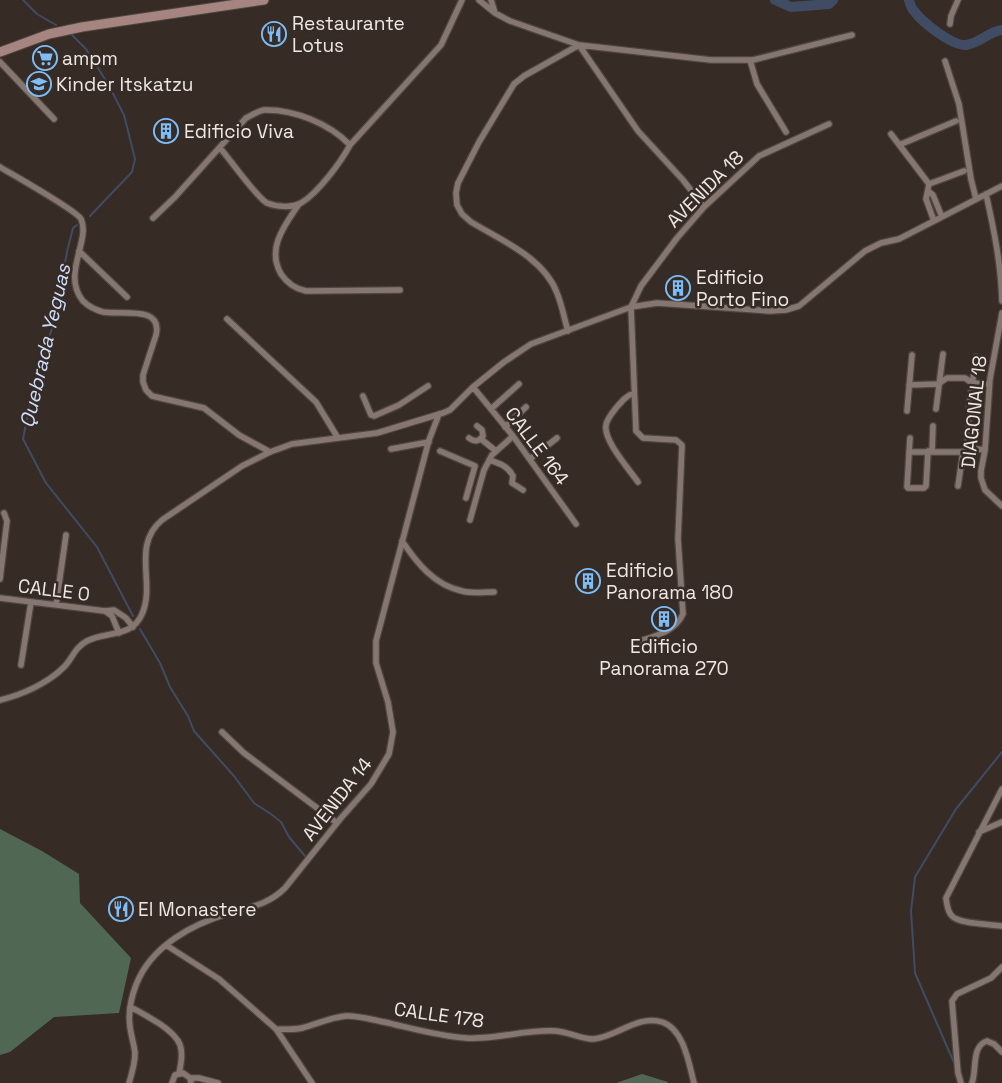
<svg xmlns="http://www.w3.org/2000/svg" width="1002" height="1083" font-family="'Space Grotesk',sans-serif">
	<style>
		.forest { fill: #506853 }
		.lines { fill: none; stroke-linecap: round; stroke-linejoin: round }
		.stream { stroke: #3f4c64; stroke-width: 2 }
		.river { stroke: #3f4c64; stroke-width: 10 }
		.minor-casing { stroke: #4f4641; stroke-width: 8 }
		.secondary-casing { stroke: #4f4641; stroke-width: 11 }
		.minor { stroke: #857770; stroke-width: 5.5 }
		.secondary { stroke: #a68580; stroke-width: 9 }
		.labels { text-anchor: middle; dominant-baseline: central; stroke-width: 5; stroke-linejoin: round; paint-order: stroke }
		.poi-label { font-size: 19px; fill: #efe7e3; stroke: #362b25; text-anchor: start }
		.street-label { font-size: 19px; fill: #efe7e3; stroke: #362b25 }
		.water-label { font-size: 20px; font-style: italic; fill: #cdddfb; stroke: #362b25 }
	</style>
	<rect width="100%" height="100%" fill="#362b25"/>
	<path class="forest" d="M0 829 42 851 79 874 80 903 131 958 119 1013 54 1017 10 1052 0 1055Z
		M642 1074 668 1082V1083H616Z"/>
	<g class="lines">
		<path class="stream" d="M23 0 37 14 56 25
			M71 34 86 49 108 84 124 115 135 159 132 172 90 216
			M77 225 73 228 67 252 53 325 32 394 23 439 46 483 97 547 133 616
			M140 629 160 663 170 687 188 716 194 731 234 776 254 803 271 814 281 822 289 837 305 856
			M955 1065 915 973 911 911 915 877 956 809 1002 752"/>
		<path class="river" d="M775 0 791 7 829 4 833 0
			M909 0C910 4 911 8 914 11 922 22 952 46 966 45 980 43 988 32 1002 30"/>
		<defs>
			<path id="minor" d="M479 0 495 13 510 21 579 45 638 131 683 180 704 207
				M491 0 495 13
				M950 24 951 16 958 0
				M750 60 757 84 786 132
				M945 61 959 104 971 179 976 199
				M0 62 54 119
				M891 134 929 184 926 199 934 221
				M899 145 956 121
				M220 148C230 159 256 197 267 203 277 207 292 208 301 203 318 193 341 162 350 145
				M0 167C13 175 76 210 81 219 91 240 61 275 83 301 88 306 96 310 103 312 121 315 163 305 156 335L143 375V382L146 390 152 396 204 408 239 435 270 452
				M929 184 964 171
				M928 191 933 195 942 217
				M986 194C994 230 1001 264 1002 301
				M299 204C285 225 266 248 281 274 287 283 296 289 306 291L400 290
				M153 218 175 197 246 118C252 115 258 111 264 110 294 109 330 124 350 145L441 45 462 0
				M79 251 127 297
				M1002 313 990 379 985 450 981 471V478L985 490 1002 506
				M227 319 316 402 338 438
				M568 331C564 318 562 305 557 293 544 258 501 240 471 222L462 214 457 205 456 193 458 183 479 142 514 84 524 76 579 45 711 60H753L852 35
				M909 385 938 384 947 378H965L972 383 989 384
				M473 387 513 436 576 524
				M634 393C626 396 622 401 616 408 612 413 607 419 606 425 603 440 629 469 638 482
				M363 396 371 415 374 416 399 405 428 386
				M969 408 976 357
				M491 409 519 384
				M936 409 943 354
				M907 411 912 355
				M505 427 526 407
				M469 438C475 442 478 442 483 436L482 430 477 426
				M910 438 907 487 908 488H924L926 486 928 451
				M481 439 496 451
				M967 448 969 423
				M391 449 429 442
				M440 451 475 466 466 498
				M909 452H963L967 448 985 450
				M932 452 933 426
				M530 459 557 438
				M489 460C499 463 508 466 513 476L512 483 523 490
				M958 486 963 452
				M470 520 484 470 492 455 513 436
				M402 541C417 563 434 585 462 591 472 594 483 592 494 592
				M0 579 7 521 4 513
				M0 598 105 611 114 610 126 618 133 627
				M56 605 66 535
				M105 611 112 616 119 633
				M637 642C655 636 675 632 683 614L678 539 682 445 676 440 643 438 636 431 631 307 641 286 677 238 704 207 759 156 829 124
				M21 665 31 602
				M0 700C22 695 48 683 64 667 73 658 74 648 87 641 106 631 132 638 142 614 156 583 131 546 162 520L242 466 270 452 292 444 377 433 443 413 450 410 473 387 504 362 531 344 631 307 657 303 770 311 786 310 799 306 865 251 881 243 899 239 1002 186
				M222 732 244 753 337 823
				M1002 789 946 898C947 904 947 911 952 916 959 924 990 924 1002 926
				M979 832 1002 822
				M166 945 219 979 276 1029 312 1083
				M130 1007C141 1012 150 1018 160 1024 182 1039 185 1048 179 1073
				M276 1029C285 1029 294 1030 302 1028 317 1024 332 1017 346 1016 358 1015 372 1020 384 1022 411 1028 438 1036 466 1038 496 1040 526 1029 556 1031 569 1032 580 1039 593 1039 615 1038 638 1014 662 1022 684 1029 689 1064 694 1083
				M190 1078H199L218 1083
				M129 1083C132 1073 135 1064 135 1053 134 1044 131 1035 130 1027 128 1013 131 998 136 985 151 946 192 924 230 913 251 907 269 904 285 888L341 818 371 784 389 754 393 732 388 702 376 663V641L429 440 439 414
				M172 1083 175 1075 183 1073 190 1078 191 1083
				M961 1083 958 1073 952 1001 957 994 991 978 1002 967
				M972 1083C977 1070 971 1046 987 1041L994 1044 1002 1052"/>
			<path id="secondary" d="M0 52 49 34 82 27 264 0"/>
		</defs>
		<use href="#minor" class="minor-casing"/>
		<use href="#secondary" class="secondary-casing"/>
		<use href="#minor" class="minor"/>
		<use href="#secondary" class="secondary"/>
	</g>
	<defs>
		<symbol id="restaurant-ring" viewBox="-11 -11 22 22"><circle r="9.5" fill="#362b25" stroke="#7dbef9" stroke-width="1.5"/><path d="M-5-6h1v4h1v-4h1v4h1v-4h1v5L-1.5 .5V6h-2V.5L-5-1ZM5-6V6H3V1.5H1.5Q1.5-4 5-6Z" fill="#7dbef9"/></symbol>
		<symbol id="supermarket-ring" viewBox="-11 -11 22 22"><circle r="9.5" fill="#362b25" stroke="#7dbef9" stroke-width="1.5"/><path d="M-6-5.5h2.5l.6 2H6L4.5 2H-2.5L-4.4-4H-6ZM-1.5 3.2a1.3 1.3 0 1 0 .1 0ZM3 3.2a1.3 1.3 0 1 0 .1 0Z" fill="#7dbef9"/></symbol>
		<symbol id="school-ring" viewBox="-11 -11 22 22"><circle r="9.5" fill="#362b25" stroke="#7dbef9" stroke-width="1.5"/><path d="M0-5L7-2L0 1L-7-2ZM-4 1L0 2.5L4 1V4Q0 6-4 4Z" fill="#7dbef9"/></symbol>
		<symbol id="building-ring" viewBox="-11 -11 22 22"><circle r="9.5" fill="#362b25" stroke="#7dbef9" stroke-width="1.5"/><path d="M-4-6H4V6H1V3H-1V6H-4ZM-2.5-4.3h1.7v1.8h-1.7ZM.8-4.3h1.7v1.8H.8ZM-2.5-1h1.7V.8h-1.7ZM.8-1h1.7V.8H.8Z" fill="#7dbef9"/></symbol>
	</defs>
	<g fill-rule="evenodd">
		<use href="#restaurant-ring" x="260" y="20" width="28" height="28"/>
		<use href="#supermarket-ring" x="31" y="44" width="28" height="28"/>
		<use href="#school-ring" x="25" y="70" width="28" height="28"/>
		<use href="#building-ring" x="152" y="117" width="28" height="28"/>
		<use href="#building-ring" x="664" y="274" width="28" height="28"/>
		<use href="#building-ring" x="574" y="567" width="28" height="28"/>
		<use href="#building-ring" x="650" y="605" width="28" height="28"/>
		<use href="#restaurant-ring" x="107" y="895" width="28" height="28"/>
	</g>
	<g class="labels">
		<g class="poi-label">
			<text x="292" y="23">Restaurante<tspan x="292" dy="22">Lotus</tspan></text>
			<text x="62" y="58">ampm</text>
			<text x="56" y="84">Kinder Itskatzu</text>
			<text x="184" y="131">Edificio Viva</text>
			<text x="696" y="277">Edificio<tspan x="696" dy="22">Porto Fino</tspan></text>
			<text x="606" y="570">Edificio<tspan x="606" dy="22">Panorama 180</tspan></text>
			<text x="664" y="646" text-anchor="middle">Edificio<tspan x="664" dy="22">Panorama 270</tspan></text>
			<text x="138" y="909">El Monastere</text>
		</g>
		<g class="street-label">
			<text transform="translate(705 189) rotate(-45)">AVENIDA 18</text>
			<text transform="translate(974 412) rotate(-84)">DIAGONAL 18</text>
			<text transform="translate(537 446) rotate(53)">CALLE 164</text>
			<text transform="translate(54 590) rotate(7)">CALLE 0</text>
			<text transform="translate(337 799) rotate(-52)">AVENIDA 14</text>
			<text transform="translate(439 1015) rotate(8)">CALLE 178</text>
		</g>
		<g class="water-label">
			<text transform="translate(45 346) rotate(-77)">Quebrada Yeguas</text>
		</g>
	</g>
</svg>
